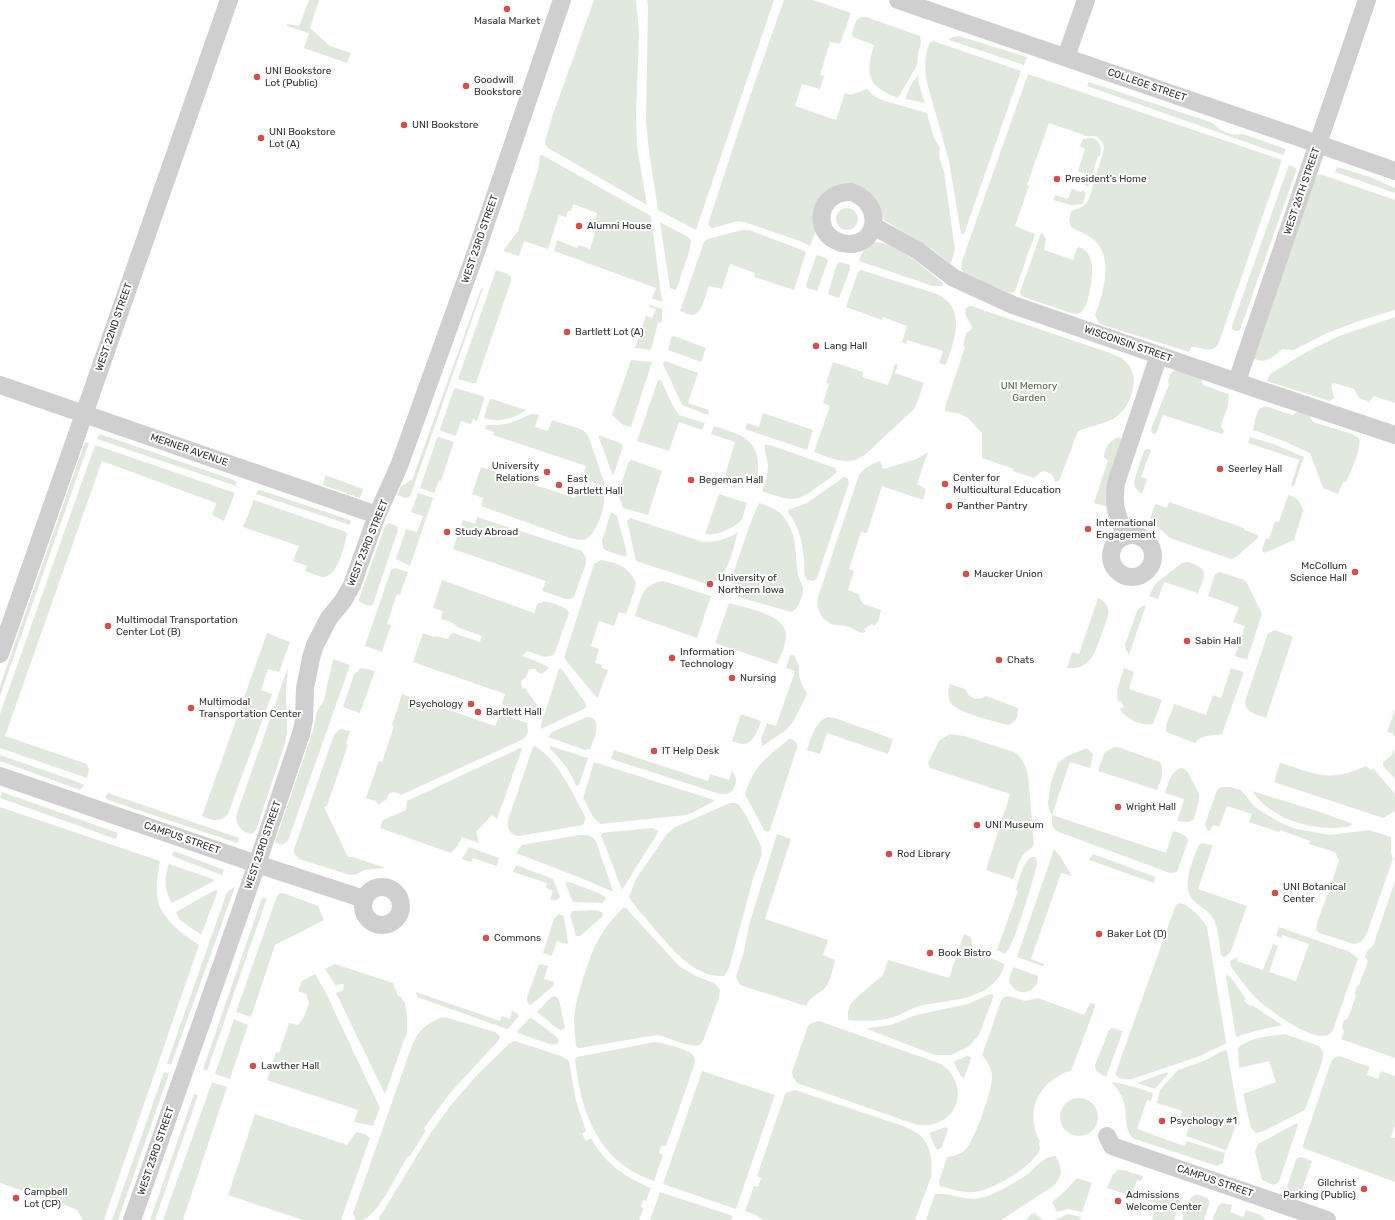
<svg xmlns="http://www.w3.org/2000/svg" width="1395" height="1220" font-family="Rubik,sans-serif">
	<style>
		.green { fill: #e1e8dd }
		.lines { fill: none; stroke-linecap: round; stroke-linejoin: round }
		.minor { stroke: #cfcfcf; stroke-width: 18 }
		.poi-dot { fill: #d14f4c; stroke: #fff; stroke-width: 1.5 }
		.labels { text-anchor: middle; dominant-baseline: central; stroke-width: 4; stroke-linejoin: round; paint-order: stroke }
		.poi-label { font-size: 10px; fill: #323232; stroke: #fff; text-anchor: start }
		.street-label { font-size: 10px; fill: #323232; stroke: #fff }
		.park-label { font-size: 10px; fill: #526944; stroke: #fff }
	</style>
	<rect width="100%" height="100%" fill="#fff"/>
	<path class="green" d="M309 0H319L310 28 330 46 351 53 347 63 304 48 309 33 287 26V24L299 26Z
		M594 0H636L639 34 636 113 637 146 647 205 548 148 546 145 545 142 552 117Z
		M647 0H774L696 230 658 210 649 151 646 122 648 6Z
		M784 0H813L851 13 840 44 830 42 820 75 824 76 820 89 802 84 795 106 836 120 845 93 851 95 867 89 874 96 882 100 927 113 934 138 940 148 939 156 944 172 955 249 951 264 932 249 916 239 885 221C880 216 881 210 878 204 874 195 861 190 852 186L816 230 810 246 800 241 744 222 738 221 713 228 710 227 708 224 750 96Z
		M862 17H866L920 36 921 43 918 53 917 65 898 98C867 86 865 75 874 45L853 37 852 34C854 26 854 20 862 17Z
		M959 36 1027 57 1024 65 949 40 950 38Z
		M933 41 1021 71 964 234H961L949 161 926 79C925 67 924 54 930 43Z
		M1028 74 1282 160 1218 345C1209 354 1203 347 1191 347L1189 352 1103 325 1099 323 1095 315C1103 294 1114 259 1095 241 1088 234 1079 232 1071 227L1069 219 1071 211C1079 208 1084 208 1089 199L1104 149 1103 143 1096 136H1084V135L1049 123 1027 185 1029 186 1015 226 1035 234 1015 291 1011 293 1007 292 964 273 961 268 962 261Z
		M918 75 919 84 925 103 906 99C906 91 913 82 918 75Z
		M1089 82 1213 123C1220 131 1232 137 1243 134L1286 149 1283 155 1087 86Z
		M1092 138 1098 141 1101 148 1100 156H1098L1088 187 1084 184 1087 175 1078 171 1085 149 1080 146 1083 139Z
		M542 155 651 216 662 302 652 298 656 288 554 251 557 240 577 248 579 245 590 249 595 233 593 232 597 221 595 220 597 213 573 204 571 211H568L566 217 559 215 548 249 524 241 519 256 503 251 518 231 538 170 540 156Z
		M1290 165 1296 168V171L1240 330 1237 331 1232 329V326L1288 167Z
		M1337 167 1370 177 1395 188V193L1335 172Z
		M1320 174 1395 200V310L1359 321 1327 333 1294 350 1282 349C1263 367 1261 361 1239 352L1314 182 1317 175Z
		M1072 189 1081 192 1082 190 1086 193 1083 204 1071 205 1053 200 1055 195 1068 199Z
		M836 219a11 11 0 1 1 22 0a11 11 0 1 1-22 0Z
		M660 222 688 237 691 240 689 252 677 288 675 290 670 288Z
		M742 230H749L805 251 806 253 794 290 754 277 755 273 730 264 722 289 709 286C706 293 702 315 692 315 689 315 684 312 680 311L704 242 708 239Z
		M1041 233 1043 234 1046 239 1044 250 1073 260 1077 248 1079 247C1097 253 1092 277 1090 291 1088 298 1087 306 1082 311 1079 315 1075 314 1071 313L1021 296 1020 292Z
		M877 242C900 245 925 269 943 283V286H933L859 261C861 253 868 243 877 242Z
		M818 255 827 259 828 261 817 291 807 288 806 285 816 256Z
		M840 262 850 265V269L839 298 830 295 828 293 837 264Z
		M496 270 508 274 511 277V281L476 383H472L458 379Z
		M861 270 937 294C968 309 954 340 946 365L939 363 943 351 907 340 906 344 902 342 907 326 883 317 882 320 846 307 858 272Z
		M483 288 410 497 406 498 397 495 401 486 412 480 481 289Z
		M650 305 662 309V322L658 323 651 350 635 348 646 316 652 318 656 309 649 307Z
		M969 306H971L1107 352C1112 354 1122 357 1126 362 1141 376 1132 406 1116 417 1107 423 1089 427 1078 431L1059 481 1055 482C1054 475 1048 470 1041 472L1034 478 1013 471 1014 469 982 458V433L968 418 960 414 945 411 946 404 965 347 963 345 966 333 971 330 972 327 965 314 966 308Z
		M1395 317V403L1374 396 1369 402 1359 398 1354 389 1334 383 1331 385 1334 398 1330 401 1267 381 1270 374 1308 351 1339 336Z
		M674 336 706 348 701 362 668 350 671 338Z
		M631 360 652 362 631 427 623 425 612 415Z
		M665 361 698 373 688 403 709 410 708 415 682 405 663 364V363Z
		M833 362 863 372 862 377 888 385 895 364 898 365 895 373 924 383 915 408 867 453C849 468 834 459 814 452L830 406 823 403 829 384 826 383Z
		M1179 368 1201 376 1203 385 1228 394C1231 405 1223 416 1221 427L1224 431 1222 434 1163 415 1156 434 1152 433 1151 429 1169 384 1168 381 1171 373Z
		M658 380H661L673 406 679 415 705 423 702 430 679 422 669 451 637 441Z
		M456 388 482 396 484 397V400L477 421 473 419 471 424 461 421 456 436 441 431 440 429 454 389Z
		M490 399H492L526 410C513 419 499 423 484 418V417Z
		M1265 406 1292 415 1300 410 1308 413 1313 422 1352 434 1359 438C1362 449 1351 471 1346 482H1343L1338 494 1323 488 1310 453 1279 439 1253 430 1255 419 1259 409Z
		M763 413 813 430 807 450 745 429 747 423 759 427Z
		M531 414 539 415 535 427 548 431 552 420 583 430 586 433 589 438 605 485 604 486 584 480 585 477 583 476 586 466 493 435 494 432 485 429 486 425C505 426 514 422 531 414Z
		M714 426C736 433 759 438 758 466 758 472 757 479 753 483L750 484 725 475 735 442 711 434Z
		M100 434 234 480 237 482 236 486 97 439 98 436Z
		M598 435 621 443 623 447 613 476Z
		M439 437 454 442 441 481 439 480 434 493 420 488 437 438Z
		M1119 437 1122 439 1108 507 1094 503 1108 460 1104 458C1104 448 1109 441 1119 437Z
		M1250 437 1276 445 1304 457 1294 486H1291L1299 460 1248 443Z
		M85 442 89 443 0 696V686Z
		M95 445 235 493 224 521 212 515 216 503 102 461 5 736 87 764 89 769 87 778 0 748V714Z
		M765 445H770L835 468 837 472C832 477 826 481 820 485 795 504 790 501 762 491 765 483 768 474 768 465 767 459 764 451 765 445Z
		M1147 449 1151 450 1141 477 1147 479 1142 494C1137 491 1134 487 1134 481L1144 451Z
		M928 452 917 484 926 489 923 500 882 486 867 533 861 532 849 569 854 571 848 590 858 594 863 604 881 610 878 622 874 626 872 624 864 629 866 632 861 633C857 631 854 629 850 627 844 625 839 626 834 625 821 621 816 609 818 597L859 475C865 467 871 464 880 461L883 469 917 459Z
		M632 460 662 471 648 515 623 508 618 493 629 461Z
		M481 467 575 498 578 488 581 489 582 487 604 496C606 506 596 535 586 539 581 541 575 539 570 538L481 506 483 498 472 494Z
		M325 475 363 489 360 498 323 485Z
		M844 477 848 478 849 483 817 578 813 581 808 580C802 575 805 566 804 559 802 539 799 528 788 512V510L807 503Z
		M260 490 347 519 351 521 350 525 256 494 257 491Z
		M418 493 433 498 410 566 396 559 406 529 417 532 423 516 411 512Z
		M719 494 747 503C745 508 744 514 742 519 737 527 714 537 705 534Z
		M1288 495C1297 497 1301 502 1303 511L1294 540 1264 553 1262 550 1266 538 1269 539 1275 521 1279 522Z
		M254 500 346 532 347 535C344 546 338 577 323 577 318 576 311 573 305 571L307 566 293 561 299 546 243 527Z
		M1169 502 1244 528V530L1258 535V538L1236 557 1231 559 1170 538 1152 522 1150 519 1155 504 1167 508Z
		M759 503C768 506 777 509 783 516 799 538 794 551 798 575 799 579 803 585 803 589 803 597 798 610 791 612L738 597 731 580 750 524Z
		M611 512 617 516 627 553 626 557 607 551 603 548 602 541Z
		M477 517 582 551 586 558V563L574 597 570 599H566L542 591 546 581 453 549 463 520 475 524Z
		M630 518 703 542C715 542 728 539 738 532 733 548 728 582 707 584L636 561 627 521Z
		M389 523 397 526 398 530 373 604 371 606C367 605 362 604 359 601V599L385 526Z
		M601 560C617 563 628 566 636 582L634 592 626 614 619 612 614 626 599 621 591 646 599 649 595 663 602 665 601 668 608 670 598 697H596L564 658 594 564Z
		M1188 562C1210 569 1205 575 1198 593L1164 582 1158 599 1149 596 1155 584 1182 563Z
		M395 568 408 572 400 595 397 594 387 624 391 625 382 652 365 646 391 570Z
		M1220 572 1244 580 1247 583 1262 614 1247 660 1235 656 1245 626 1233 622 1239 607 1208 596 1215 574Z
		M442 580 534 613 538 603H542L543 601C551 603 565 605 569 613L554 655 545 657 527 651 522 656 538 662 548 667V669L542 674 537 672 536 669H529C528 673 526 679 521 681L522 689 525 688 537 705 536 711 532 714H523L505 707V705L502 704 505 694 413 662 423 633 434 637 435 636 448 639 450 635 453 633 480 642 482 636 457 627 453 623 441 619 443 611 433 608Z
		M663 581 711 596 697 638 635 616C641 598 642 584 663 581Z
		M1098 598C1103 600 1107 604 1108 609 1110 615 1105 624 1103 630 1096 649 1092 671 1067 668L1072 652 1079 654Z
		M729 603C745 608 784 614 786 634 786 644 781 655 777 664L715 643Z
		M1146 605 1129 655 1126 650 1125 645 1137 611 1139 608Z
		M1275 630 1293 637 1266 718C1256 714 1245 713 1245 701L1268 633Z
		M267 633 290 642 279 672 268 669 261 690 272 694 228 814C219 823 212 821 202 816Z
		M790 655H794L799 666V676L802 685 807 694 793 722 786 730 764 745H762L761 739 767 723 776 726 795 671 786 668Z
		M333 659 350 665 288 841 282 845 275 842 313 731 317 711 324 700Z
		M288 667 286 691 287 732 285 743 256 830 252 834C243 833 236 826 236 816Z
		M362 668 375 671 360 713 343 707 355 672 357 673 358 670Z
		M561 668 586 704V707L584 709 541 729V725L559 669Z
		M1124 668 1134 672 1129 689 1162 700 1153 724C1143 727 1124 718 1120 709L1124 707 1121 701 1118 702 1117 690Z
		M1231 668 1244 672 1222 734C1212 736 1202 734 1195 743L1166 732V726L1174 704 1206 715 1213 695 1221 698Z
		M950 684 965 689C969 698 977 702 986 696L1018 708C1018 718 1017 721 1008 725 996 722 955 712 950 702 947 696 948 690 950 684Z
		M402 694 495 726 499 717H501L502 714 527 723 528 732 525 738 515 743 401 795C394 791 389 791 387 799L378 805 376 801 366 798 379 761 382 762 394 726 392 725Z
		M1395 709V736L1393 735V733L1387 732Z
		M741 714 761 721C759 728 753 743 744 744 740 744 736 742 732 741Z
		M587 717C604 717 594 740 590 749L585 750 548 737 552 732Z
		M828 717 835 718 893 739 888 754 827 733 820 754 807 750C812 737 814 722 828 717Z
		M340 729 350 731 346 744 348 745 327 806 324 807 348 857H353L385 868 364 870 357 874 350 875 299 859 294 853V849L334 735Z
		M950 734 964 736 1014 752C1023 758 1025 765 1028 775L1034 845C1030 850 1025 851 1022 857 1017 863 1017 872 1013 879L986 870 1010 794 930 768 928 763 939 741Z
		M790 738 797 743V748L770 830 768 832 764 830 745 794C754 764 768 757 790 738Z
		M535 746C560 762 572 793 586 818L583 825 519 836C510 835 507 829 508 820L533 747Z
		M550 746 588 758 579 785 576 786C572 773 560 758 550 749Z
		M1114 747H1118L1160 762C1165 772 1161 780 1157 790L1098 771 1104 753Z
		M520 748 522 749 497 819 492 815 476 832 479 843 462 837 458 845 451 853 380 828 383 820 406 810 407 801Z
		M1087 748 1093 754 1090 768 1070 762 1052 815 1166 853 1173 831C1179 833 1187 834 1188 841L1177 872 1170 873 1056 831 1052 825V815L1049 810 1048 803 1051 782 1058 763 1067 756Z
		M1395 749V779L1383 766V762L1391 756Z
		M614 750 708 781 710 774 729 780 732 771C739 777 736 791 727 794 726 794 721 794 720 794L611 759Z
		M0 755 78 782 84 785 80 790 0 761Z
		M594 762 714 800V801L692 813 686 815 601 824C592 819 588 806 583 798Z
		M1280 763C1287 764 1292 767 1299 769 1325 778 1340 778 1366 766L1371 770 1373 768 1395 794V811L1383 818 1274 782Z
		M1182 768 1187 771 1199 794V800L1194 819 1188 822 1177 821 1184 799 1165 793C1168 784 1171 770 1182 768Z
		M1222 787H1230L1241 790 1255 807 1264 813 1281 823 1296 829 1330 835 1369 830 1391 837V853L1393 859 1367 933C1363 940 1361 943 1354 944L1319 933 1316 930 1317 923 1339 861 1335 852 1309 844 1310 841 1280 830 1279 832 1249 822 1252 814 1227 806 1219 827 1213 825 1210 831 1207 830 1205 824 1216 793 1218 789Z
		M1252 791 1317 811 1353 824C1348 828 1341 827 1335 828 1303 828 1270 817 1252 791Z
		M2 792 118 833 116 839 0 798Z
		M108 793 239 838 237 843 108 800 105 797Z
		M730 803H736L739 805 747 817 761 846 762 854 753 879 729 968 724 976C693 978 671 947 652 926 644 916 636 908 629 897L636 879 667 834 675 827Z
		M0 807 160 861C158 874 155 888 158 901 162 919 185 936 199 945L104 1220H83L77 1210 68 1206 0 1183Z
		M653 828 658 831 657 834 622 890 601 835 603 833 610 832Z
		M777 834 791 839 765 919 828 940 823 955 835 960C833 968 831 981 825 988 818 995 811 995 806 1006L740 985 736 977 744 951 749 925Z
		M579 835C587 835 591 834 596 841L613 891H611L581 878 516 853 522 845Z
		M1202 843 1213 845 1198 889 1247 906 1231 951 1225 957 1221 955C1220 946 1218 926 1213 918 1209 911 1201 907 1195 902 1179 888 1193 862 1198 846Z
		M469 847 499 858 497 866 473 858 471 862 462 859Z
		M1054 849 1060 856 1072 876 1061 873 1031 959 1044 964V965L1042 966 1017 957Z
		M174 851 224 870 222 875 172 856Z
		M1093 854 1153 876 1155 877 1154 883 1089 860Z
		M1032 857H1036L1037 864 1035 872C1030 889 1015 944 1005 954L997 950 1018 891 1016 890C1019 881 1023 860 1032 857Z
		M169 864 213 879 214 881 172 903C164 891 164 878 169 864Z
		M516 865 553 879 560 897 556 901 550 899 553 891 546 888 547 883 513 872Z
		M1395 881V1058L1341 1039 1344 1031 1342 1027 1343 1022 1348 1018 1356 996 1355 994 1356 987 1359 985 1368 961 1365 957 1367 951 1373 946Z
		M566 882H569L601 894 606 898V899L602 903 573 902 566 885Z
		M235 887 171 1065 167 1063 227 892Z
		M215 890 218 891 201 935 180 920 176 912Z
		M280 893H283L318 906 324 920 275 945 251 1017 236 1012 277 896Z
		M262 898H267L207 1071 203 1069Z
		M1181 903C1190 906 1202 918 1207 927L1226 1042 1225 1044 1200 1056 1132 1079C1126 1080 1119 1079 1115 1074L1116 1072 1175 907 1177 904Z
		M623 908H626L679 966 696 976 714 983 720 990 719 998 703 1041 700 1045C686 1048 671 1037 657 1035L580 1048H578L576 1046C575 1037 574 1027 574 1018 575 1005 579 992 583 979 593 948 599 932 623 908Z
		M595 910 602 912 603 916 580 936H576L570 915 572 911Z
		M559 914 564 916 568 943 566 944 557 941 552 956 543 953 554 919Z
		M1279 927 1350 952 1358 959 1333 1030C1331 1033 1328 1036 1324 1036 1307 1038 1271 1011 1259 1001 1248 991 1240 978 1231 967L1230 961 1238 957 1237 961 1263 970 1273 944 1278 946 1269 972 1296 981 1309 944 1282 935 1281 938 1276 936Z
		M964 934 971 937 974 954 996 960 1004 964C1004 969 1001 974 998 978 980 1002 945 1000 919 1006 910 1009 902 1014 894 1017 879 1022 864 1021 848 1020V1011L851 1003 857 997 883 975 888 960 949 978Z
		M335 964 393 983 398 996 401 997 405 1003 407 1016V1032L385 1094 336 993 343 990 344 984 335 985 325 969Z
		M539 964 548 966 544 979 554 982 553 986 532 1004 529 1005 527 1002V997Z
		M1013 967 1038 976C1038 995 1015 998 1009 981Z
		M315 974 325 991 380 1108 373 1126 354 1122 358 1110 267 1080 276 1052 279 1053 289 1023 298 1025 304 1017 309 1003 306 994 298 991 302 981Z
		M1227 974 1232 979 1246 999 1244 1001 1250 1006 1252 1005 1282 1025 1255 1031 1236 1037 1226 977Z
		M416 992 500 1021 502 1016 510 1019 512 1011 517 1013 519 1016 508 1029 504 1028 417 997Z
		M990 994 993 995V998L979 1035 968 1047 951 1055H935L867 1029 868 1028 891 1025 916 1015 968 1004Z
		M554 996 557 997 559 1000 565 1027 563 1030 558 1029 537 1012 550 998Z
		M1009 996 1025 1001 1038 998 1084 1015 1090 1003 1095 1004V1007L1071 1071C1064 1072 1060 1075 1054 1079 1032 1094 1028 1119 1040 1142L1039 1144 1040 1149C1033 1167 993 1190 974 1192 964 1193 950 1189 940 1186L939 1182 947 1157C955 1156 961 1154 966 1149 974 1142 993 1087 992 1077 992 1068 988 1062 982 1055L1001 1001 1004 997Z
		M445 1017 495 1032 500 1036 499 1040 450 1093 424 1128 425 1132 410 1156H408C398 1172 381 1210 365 1219 362 1220 359 1220 356 1220L353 1213 411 1048C413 1044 415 1038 418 1034 423 1027 436 1018 445 1017Z
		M530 1018 533 1019 557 1037 559 1040 557 1044 552 1045 518 1033 517 1031Z
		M234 1019 248 1025 230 1079 215 1074Z
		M819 1021 941 1064C966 1080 963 1117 933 1124 928 1126 923 1125 917 1125L797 1083 793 1077 792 1072 808 1026 812 1023Z
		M1112 1028 1123 1031 1106 1077 1096 1071 1095 1065 1109 1030Z
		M1285 1034 1319 1046 1323 1052V1059L1305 1110 1264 1131 1256 1133 1251 1128 1243 1094 1276 1082 1269 1061 1239 1068 1238 1048C1249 1037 1271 1036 1285 1034Z
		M515 1041 561 1056 569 1061 576 1101 586 1131 582 1134 586 1141 591 1138C605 1164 625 1177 651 1188L646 1201 643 1200 641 1207 644 1208 639 1220H378L430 1134 451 1105 478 1074 510 1043Z
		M655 1042C664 1043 685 1049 692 1054 695 1057 695 1060 695 1063L666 1146H661L659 1153 663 1155 654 1181C598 1162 581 1113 575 1059L577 1057 582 1056Z
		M1224 1050 1227 1051 1240 1124 1236 1125 1227 1149 1225 1150 1186 1136 1190 1123 1179 1119 1182 1111 1157 1103 1160 1090 1178 1070 1206 1060Z
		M967 1056 971 1057V1059L964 1078 961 1076 954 1063 955 1061Z
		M1338 1056 1342 1057 1370 1067 1367 1075 1378 1079 1381 1071 1395 1076V1125L1391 1137 1395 1138V1182L1303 1148V1145L1331 1062 1334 1058Z
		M702 1071 775 1095 736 1209 663 1184Z
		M164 1072 169 1074 118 1220H112Z
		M1167 1072 1168 1074 1155 1089 1137 1083Z
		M212 1082 227 1087 183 1220H163Z
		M1113 1082 1131 1086 1153 1093 1151 1101 1147 1100 1137 1129 1184 1146 1187 1141 1225 1153 1223 1163 1217 1166 1132 1138C1124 1127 1127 1115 1124 1103 1122 1095 1117 1089 1112 1083Z
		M795 1090 906 1127C910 1130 916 1132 920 1135 931 1145 933 1163 931 1177L915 1220H763L756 1215 745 1211 754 1186 758 1187 761 1178 757 1176 785 1094 788 1092Z
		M194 1094 198 1095 155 1220H150Z
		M1060 1117a19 19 0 1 1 38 0a19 19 0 1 1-38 0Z
		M255 1114 347 1145 356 1132 365 1134 370 1138 341 1220H303L228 1195Z
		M1297 1123 1298 1125 1279 1182 1274 1185 1262 1180 1255 1152 1258 1144Z
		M946 1127 948 1129 942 1147 937 1150 935 1147 929 1133Z
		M1055 1156 1058 1160 1060 1166 1061 1174 1055 1185 1001 1220H926L935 1194C952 1192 966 1203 984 1197 998 1193 1012 1184 1025 1176 1036 1169 1041 1157 1055 1156Z
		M1301 1157 1312 1161 1301 1193 1299 1194 1289 1190 1287 1187 1296 1159Z
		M1118 1170H1123L1143 1176 1141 1181 1137 1180 1132 1196 1107 1188C1110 1182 1111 1174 1118 1170Z
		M1077 1178 1092 1183 1082 1212 1068 1209 1057 1212 1052 1202 1065 1191Z
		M1147 1189 1182 1197 1174 1220H1152L1157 1203 1143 1199Z
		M660 1192 733 1216 731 1220H650Z
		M1196 1194 1207 1198 1210 1202 1204 1220H1182C1185 1211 1187 1198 1196 1194Z
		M1222 1203 1232 1205 1230 1212 1243 1217 1246 1210 1261 1215 1266 1220H1212L1218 1206Z
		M1035 1213 1043 1220H1026L1031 1214Z
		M1068 1214 1081 1217 1080 1220H1055Z"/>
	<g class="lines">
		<path class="minor" d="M898 0 1318 144 1395 171
			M1066 57 1086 0
			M851 192C886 203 878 251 842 243 835 241 829 238 825 231 823 229 823 226 822 222 819 204 834 191 851 192Z
			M873 226 917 250 954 278 1013 305 1260 390 1395 435
			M1237 381 1367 0
			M0 385 377 515
			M1111 556a21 21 0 1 1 42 0a21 21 0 1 1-42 0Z
			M1126 536C1116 514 1113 507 1116 483L1159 355
			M0 654 229 0
			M0 776 257 864 364 899
			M363 906a19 19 0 1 1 38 0a19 19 0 1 1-38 0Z
			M1107 1136 1112 1146 1327 1220
			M132 1220 257 864 301 734 304 720 305 688 311 658 315 645 329 618 343 601 352 585 377 515 399 466 476 252 562 0"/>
	</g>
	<g class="poi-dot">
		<circle cx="507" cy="9" r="4"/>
		<circle cx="257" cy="77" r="4"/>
		<circle cx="466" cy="86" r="4"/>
		<circle cx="404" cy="125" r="4"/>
		<circle cx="261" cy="138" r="4"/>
		<circle cx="1057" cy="179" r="4"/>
		<circle cx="579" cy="226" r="4"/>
		<circle cx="567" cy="332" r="4"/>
		<circle cx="816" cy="346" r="4"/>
		<circle cx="1220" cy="469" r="4"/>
		<circle cx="547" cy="472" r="4"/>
		<circle cx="691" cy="480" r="4"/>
		<circle cx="945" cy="484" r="4"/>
		<circle cx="559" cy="485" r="4"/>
		<circle cx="949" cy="506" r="4"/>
		<circle cx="1088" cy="529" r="4"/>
		<circle cx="447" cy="532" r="4"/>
		<circle cx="1355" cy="572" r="4"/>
		<circle cx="966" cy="574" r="4"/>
		<circle cx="710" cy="584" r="4"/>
		<circle cx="108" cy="626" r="4"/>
		<circle cx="1187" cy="641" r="4"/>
		<circle cx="672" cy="658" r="4"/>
		<circle cx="999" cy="660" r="4"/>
		<circle cx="732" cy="678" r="4"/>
		<circle cx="471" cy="704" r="4"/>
		<circle cx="191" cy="708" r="4"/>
		<circle cx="478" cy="712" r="4"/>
		<circle cx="654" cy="751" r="4"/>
		<circle cx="1118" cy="807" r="4"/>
		<circle cx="977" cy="825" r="4"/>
		<circle cx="889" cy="854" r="4"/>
		<circle cx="1275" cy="893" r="4"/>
		<circle cx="1099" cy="934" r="4"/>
		<circle cx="486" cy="938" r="4"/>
		<circle cx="930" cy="953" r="4"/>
		<circle cx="253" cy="1066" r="4"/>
		<circle cx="1162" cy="1121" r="4"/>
		<circle cx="1364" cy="1189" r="4"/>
		<circle cx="16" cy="1198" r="4"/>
		<circle cx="1118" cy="1201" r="4"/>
	</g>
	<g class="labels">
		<g class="poi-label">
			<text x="507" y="21" text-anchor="middle">Masala Market</text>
			<text x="265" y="71">UNI Bookstore<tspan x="265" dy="12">Lot (Public)</tspan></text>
			<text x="474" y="80">Goodwill<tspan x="474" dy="12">Bookstore</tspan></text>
			<text x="412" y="125">UNI Bookstore</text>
			<text x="269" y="132">UNI Bookstore<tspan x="269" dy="12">Lot (A)</tspan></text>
			<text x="1065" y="179">President's Home</text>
			<text x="587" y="226">Alumni House</text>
			<text x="575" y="332">Bartlett Lot (A)</text>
			<text x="824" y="346">Lang Hall</text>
			<text x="539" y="466" text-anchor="end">University<tspan x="539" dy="12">Relations</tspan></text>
			<text x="1228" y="469">Seerley Hall</text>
			<text x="953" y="478">Center for<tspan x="953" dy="12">Multicultural Education</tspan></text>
			<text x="567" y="479">East<tspan x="567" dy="12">Bartlett Hall</tspan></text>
			<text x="699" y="480">Begeman Hall</text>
			<text x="957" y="506">Panther Pantry</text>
			<text x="1096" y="523">International<tspan x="1096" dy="12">Engagement</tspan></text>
			<text x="455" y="532">Study Abroad</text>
			<text x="1347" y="566" text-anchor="end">McCollum<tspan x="1347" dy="12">Science Hall</tspan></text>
			<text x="974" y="574">Maucker Union</text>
			<text x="718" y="578">University of<tspan x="718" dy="12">Northern Iowa</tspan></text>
			<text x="116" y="620">Multimodal Transportation<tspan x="116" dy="12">Center Lot (B)</tspan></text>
			<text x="1195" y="641">Sabin Hall</text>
			<text x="680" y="652">Information<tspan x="680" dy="12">Technology</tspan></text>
			<text x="1007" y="660">Chats</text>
			<text x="740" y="678">Nursing</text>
			<text x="199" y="702">Multimodal<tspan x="199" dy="12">Transportation Center</tspan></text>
			<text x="463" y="704" text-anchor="end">Psychology</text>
			<text x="486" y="712">Bartlett Hall</text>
			<text x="662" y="751">IT Help Desk</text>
			<text x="1126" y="807">Wright Hall</text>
			<text x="985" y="825">UNI Museum</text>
			<text x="897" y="854">Rod Library</text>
			<text x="1283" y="887">UNI Botanical<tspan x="1283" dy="12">Center</tspan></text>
			<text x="1107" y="934">Baker Lot (D)</text>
			<text x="494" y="938">Commons</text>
			<text x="938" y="953">Book Bistro</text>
			<text x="261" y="1066">Lawther Hall</text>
			<text x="1170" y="1121">Psychology #1</text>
			<text x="1356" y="1183" text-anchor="end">Gilchrist<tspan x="1356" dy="12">Parking (Public)</tspan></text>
			<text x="24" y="1192">Campbell<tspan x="24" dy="12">Lot (CP)</tspan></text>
			<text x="1126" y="1195">Admissions<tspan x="1126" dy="12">Welcome Center</tspan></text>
		</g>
		<g class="street-label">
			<text transform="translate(1147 85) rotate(19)">COLLEGE STREET</text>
			<text transform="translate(1302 191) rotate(-71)">WEST 26TH STREET</text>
			<text transform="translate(480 239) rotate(-71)">WEST 23RD STREET</text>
			<text transform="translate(114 327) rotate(-71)">WEST 22ND STREET</text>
			<text transform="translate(1128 344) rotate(19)">WISCONSIN STREET</text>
			<text transform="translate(189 450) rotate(19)">MERNER AVENUE</text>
			<text transform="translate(368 543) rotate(-68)">WEST 23RD STREET</text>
			<text transform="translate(182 838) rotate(19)">CAMPUS STREET</text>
			<text transform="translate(263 845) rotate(-71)">WEST 23RD STREET</text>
			<text transform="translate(156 1151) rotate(-71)">WEST 23RD STREET</text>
			<text transform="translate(1215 1181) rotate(19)">CAMPUS STREET</text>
		</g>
		<g class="park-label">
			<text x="1029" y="386">UNI Memory<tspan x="1029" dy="12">Garden</tspan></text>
		</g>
	</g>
</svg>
